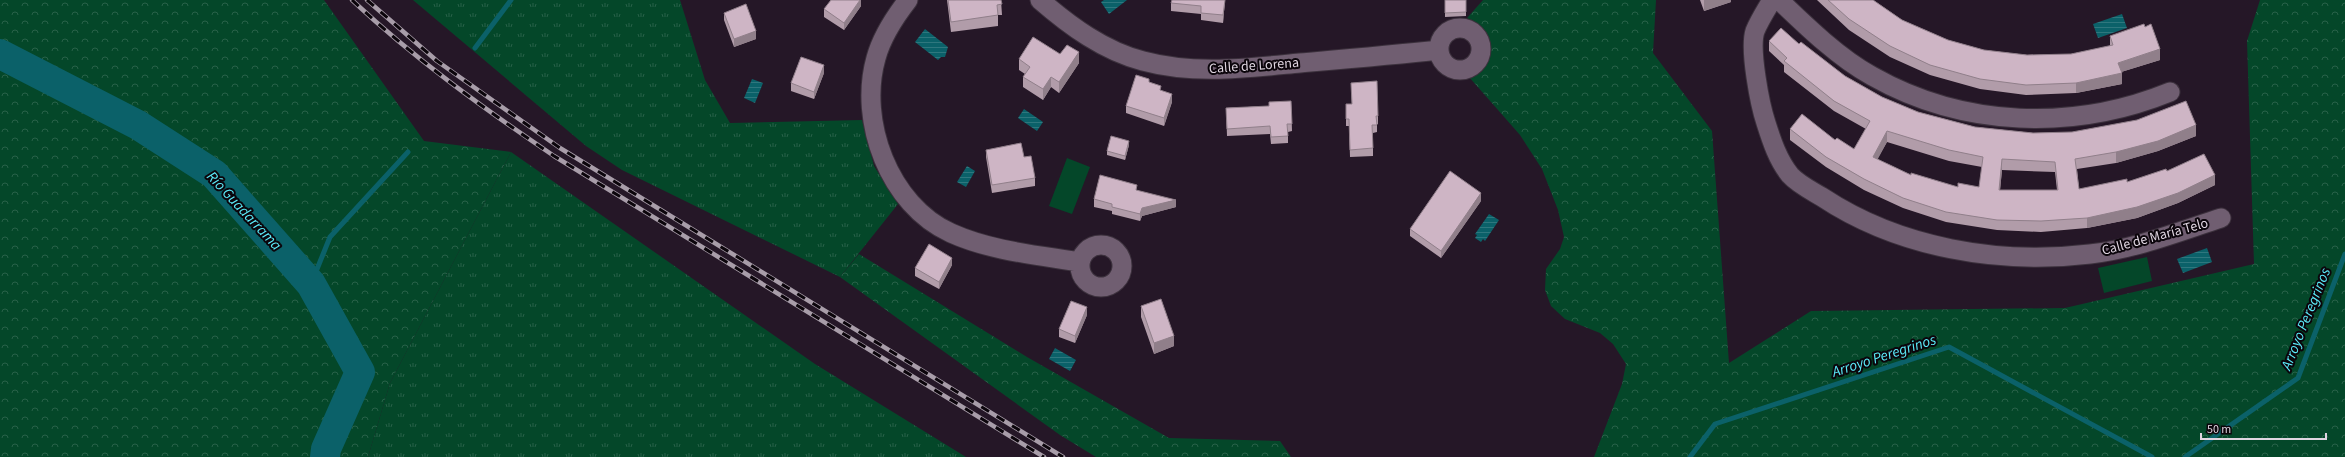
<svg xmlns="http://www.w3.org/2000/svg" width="2345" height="457" font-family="'Source Sans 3',sans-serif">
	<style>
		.grass { fill: url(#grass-tufts) }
		.forest { fill: url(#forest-crowns) }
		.garden { fill: #044729 }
		.water { fill: url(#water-rules) }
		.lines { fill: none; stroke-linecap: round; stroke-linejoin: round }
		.stream { stroke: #0b6169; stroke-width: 5 }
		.river { stroke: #0b6169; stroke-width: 30 }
		.minor-casing { stroke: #3c313d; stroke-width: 21 }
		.minor { stroke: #705e71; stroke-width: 19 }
		.rail-casing { stroke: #a89da9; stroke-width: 4.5 }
		.rail { stroke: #0b050b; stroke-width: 3; stroke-dasharray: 9; stroke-linecap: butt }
		.wall { fill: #b19ca9; fill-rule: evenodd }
		.shaded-wall { fill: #907f8a }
		.building { fill: #ceb5c5; stroke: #907f8a; fill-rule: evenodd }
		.labels { text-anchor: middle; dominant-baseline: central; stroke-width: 4; stroke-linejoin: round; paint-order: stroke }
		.street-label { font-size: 14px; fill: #dfd5e0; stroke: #0b050b }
		.water-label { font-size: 15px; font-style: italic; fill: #5bebf9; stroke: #0b050b }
	</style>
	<defs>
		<pattern id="grass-tufts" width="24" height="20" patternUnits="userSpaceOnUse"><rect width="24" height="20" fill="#044729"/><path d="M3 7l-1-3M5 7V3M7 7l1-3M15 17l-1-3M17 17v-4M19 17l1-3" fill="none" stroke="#286148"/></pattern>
		<pattern id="forest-crowns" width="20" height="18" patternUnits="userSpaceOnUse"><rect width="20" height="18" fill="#044729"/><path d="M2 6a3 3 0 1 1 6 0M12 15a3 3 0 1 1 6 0" fill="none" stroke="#286148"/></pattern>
		<pattern id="water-rules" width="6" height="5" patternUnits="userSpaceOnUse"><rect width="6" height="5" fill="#0b6169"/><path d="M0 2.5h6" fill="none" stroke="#2e777e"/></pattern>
	</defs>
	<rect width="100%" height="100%" fill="#251727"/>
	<path class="grass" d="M413 0H680L705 80 730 123 862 120 874 166 898 204 840 277 622 170 586 146Z
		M511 152 815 364 966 457H368L390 383Z"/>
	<path class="forest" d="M0 0H324L424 141 511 152 390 383 368 457H0Z
		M1483 0H1656L1653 53 1712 131 1729 363 1811 311 2065 308 2254 264 2247 41 2260 0H2345V457H1594L1622 384 1626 364 1613 344 1600 333 1565 319 1551 306 1545 290 1546 269 1560 249 1564 237 1558 210 1542 169 1520 135 1469 77C1498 63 1498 31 1467 18Z
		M859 254 1027 357 1169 438 1280 441 1291 457H1096L1060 435 840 277Z"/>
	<path class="garden" d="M1067 158 1090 167 1072 214 1049 206Z
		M2147 257 2152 281 2104 293 2098 268Z"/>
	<path class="water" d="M1104 0H1127L1109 14 1101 2Z
		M2122 14 2127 28 2098 38 2093 24Z
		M925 29 948 47 945 57H941L938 60 915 42Z
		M752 79 763 83 755 103 744 98Z
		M1024 109 1043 122 1037 131 1018 118Z
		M967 166 975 171 966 187 957 182Z
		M1489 214 1499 220 1485 241 1483 239 1481 242 1475 238 1477 235 1475 234Z
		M2207 248 2212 262 2183 273 2177 259Z
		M1055 348 1076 360 1070 371 1049 359Z"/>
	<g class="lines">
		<path class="stream" d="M475 48 511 0
			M311 284 330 237 408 152
			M1690 457 1715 424 1949 347 2152 457
			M2185 457 2298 378 2345 254"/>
		<path class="river" d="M0 54 138 125 214 174 311 284 360 372 326 449 325 457"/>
		<defs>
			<path id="minor" d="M908 0C894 18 882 36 876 58 858 121 889 205 951 233 991 251 1037 255 1080 262
				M1040 0C1070 26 1104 51 1143 61 1195 75 1247 68 1300 63 1346 59 1393 55 1439 50
				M1772 0C1766 10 1759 21 1755 31 1749 49 1760 105 1766 123 1772 142 1778 160 1790 175 1798 184 1812 191 1822 197 1899 248 1999 265 2090 254 2135 249 2178 232 2221 218
				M1779 0C1806 26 1839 58 1872 76 1964 128 2074 131 2170 92
				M1439 49a21 21 0 1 1 42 0a21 21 0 1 1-42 0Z
				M1080 266a21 21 0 1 1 42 0a21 21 0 1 1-42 0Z"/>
		</defs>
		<use href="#minor" class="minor-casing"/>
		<use href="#minor" class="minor"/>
		<defs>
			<path id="rail" d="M352 0C415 59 483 108 554 156L1044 457
				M367 0 437 61 560 148 1063 457"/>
		</defs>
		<use href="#rail" class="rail-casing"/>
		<use href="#rail" class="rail"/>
	</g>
	<path class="wall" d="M861 0V6L844 30 824 17V9Z
		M947 0H1001L1002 15H998V26L951 32Z
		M1225 0 1223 23 1201 20V14L1171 11V3Z
		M1445 0H1466V16L1445 17Z
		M1700 0H1731V2L1704 11Z
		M1817 0H1873L1902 20 1948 40 1984 50 2027 55 2071 54 2110 46V36L2145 27 2160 60 2121 72 2122 84 2076 93 2026 95 1980 89 1930 75 1890 57 1849 30Z
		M724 13 756 39 734 47 724 20Z
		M1769 41 1799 44 1845 76 1882 97 1918 112 1975 127 2033 133 2196 136 2158 151 2116 163 2077 169 2079 189 2127 182 2167 171 2215 185 2178 203 2137 218 2087 228 2041 232 1997 230 1946 222 1903 208 1864 190 1826 167 1790 140V129L1835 140 1854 149 1866 129 1834 111 1784 72V65L1769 51ZM1887 142 1949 161 1982 167 1979 187H1958L1911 175 1877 159ZM2002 170 2055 172 2057 190H2000Z
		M1060 54 1079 63 1059 93 1051 87 1043 100 1023 87V77L1025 74 1019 70V59Z
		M824 73 814 99 791 91V83Z
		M1149 82 1161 91 1172 102 1164 126 1126 113V106Z
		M1351 83 1378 116V124H1377V132L1373 133V156L1350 157 1349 126H1346V104H1352Z
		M1291 101 1292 131 1288 132V143L1271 144 1270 134 1227 136 1226 108 1269 106Z
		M1129 145 1125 160 1107 155V151Z
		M986 150 1024 157 1035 178V186L992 193 986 157Z
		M1137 190 1176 207 1142 216 1140 221 1112 214V211L1094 207V199Z
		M1481 201 1441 258 1410 236V229Z
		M952 265 939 289 915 276V268Z
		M1141 306 1174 346 1154 354 1141 317Z
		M1087 315 1075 343 1059 337V329Z"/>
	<path class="shaded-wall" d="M860 0H861V6L844 30V23Z
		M1225 0 1223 23V15Z
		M1704 0H1731V2L1704 11Z
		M756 31V39L734 47V39Z
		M2160 49V60L2118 73V63Z
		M1079 52V63L1059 93V82Z
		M824 65V73L814 99V92Z
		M2122 73V84L2076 93V83Z
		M1051 77V87L1043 100V89Z
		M1172 94V102L1164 126V118Z
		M2196 125V136L2158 151 2116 163V152Z
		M1887 131V142L1873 168V157Z
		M1129 141V145L1125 160V156Z
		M2002 159V170L1999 201V190Z
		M2215 175V185L2178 203 2137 218 2087 228V218Z
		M1481 193V201L1441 258V251Z
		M1176 200V207L1142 216 1140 221V214L1142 208Z
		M952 258V265L939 289V282Z
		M1087 307V315L1075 343V336Z
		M1174 336V346L1154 354V343Z"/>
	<path class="building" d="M831 0H860L844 23 824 9Z
		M948 0H1001L1002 4 997 5 998 15 951 22Z
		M1172 0H1225L1223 15 1201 13V6L1171 3Z
		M1445 0H1466V12L1445 13Z
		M1828 0H1873L1902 20 1948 40 1984 50 2027 55 2071 54 2113 45 2110 36 2144 24 2145 27 2151 24 2160 49 2118 63 2122 73 2076 83 2026 85 1980 79 1930 65 1890 46 1849 19Z
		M746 4 756 31 734 39 724 13Z
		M1781 28 1799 44 1801 42 1845 76 1882 97 1918 112 1975 127 2033 133 2072 132 2137 120 2186 101 2196 125 2158 141 2116 152 2075 159 2079 189 2127 179V182L2166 169 2167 171 2204 154 2215 175 2178 193 2137 207 2087 218 2041 221 1997 220 1946 212 1903 198 1864 179 1826 157 1790 129 1802 114 1835 140 1837 138 1854 149 1870 121 1834 101 1784 61 1787 58 1769 41ZM1887 131 1949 150 1983 157 1979 187 1958 183V187L1911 173V175L1873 157ZM2002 159 2055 162 2058 190H1999Z
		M1033 37 1060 54 1067 45 1079 52 1059 82 1051 77 1043 89 1023 77 1030 67 1019 59Z
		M801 57 824 65 814 92 791 83Z
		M1136 75 1149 79V82L1161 86 1160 90 1172 94 1164 118 1126 106Z
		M1377 81 1378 116H1376L1377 125H1372L1373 148 1350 150 1349 119H1346V104H1352L1351 83Z
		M1291 101 1292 124H1287L1288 136 1271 137 1270 126 1227 129 1226 108 1269 106V102Z
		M1111 136 1129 141 1125 156 1107 151Z
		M1021 143 1024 157 1031 156 1035 178 992 185 986 150Z
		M1450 171 1481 193 1441 251 1410 229Z
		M1100 175 1137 185 1136 190 1176 200 1142 208 1140 214 1112 207V204L1094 199Z
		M929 244 952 258 939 282 915 268Z
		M1161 299 1174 336 1154 343 1141 306Z
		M1071 301 1087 307 1075 336 1059 329Z"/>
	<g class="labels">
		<g class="street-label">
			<text transform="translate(1254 66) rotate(-4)">Calle de Lorena</text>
			<text transform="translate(2155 237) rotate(-15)">Calle de María Telo</text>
		</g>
		<g class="water-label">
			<text transform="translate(244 211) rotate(47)">Río Guadarrama</text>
			<text transform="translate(2306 319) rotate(-68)">Arroyo Peregrinos</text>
			<text transform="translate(1884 356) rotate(-18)">Arroyo Peregrinos</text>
		</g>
	</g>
	<path d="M2201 433v6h125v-6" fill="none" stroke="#dfd5e0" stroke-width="2"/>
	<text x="2207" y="433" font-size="12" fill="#dfd5e0" stroke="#0b050b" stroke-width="3" paint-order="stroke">50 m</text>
</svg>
